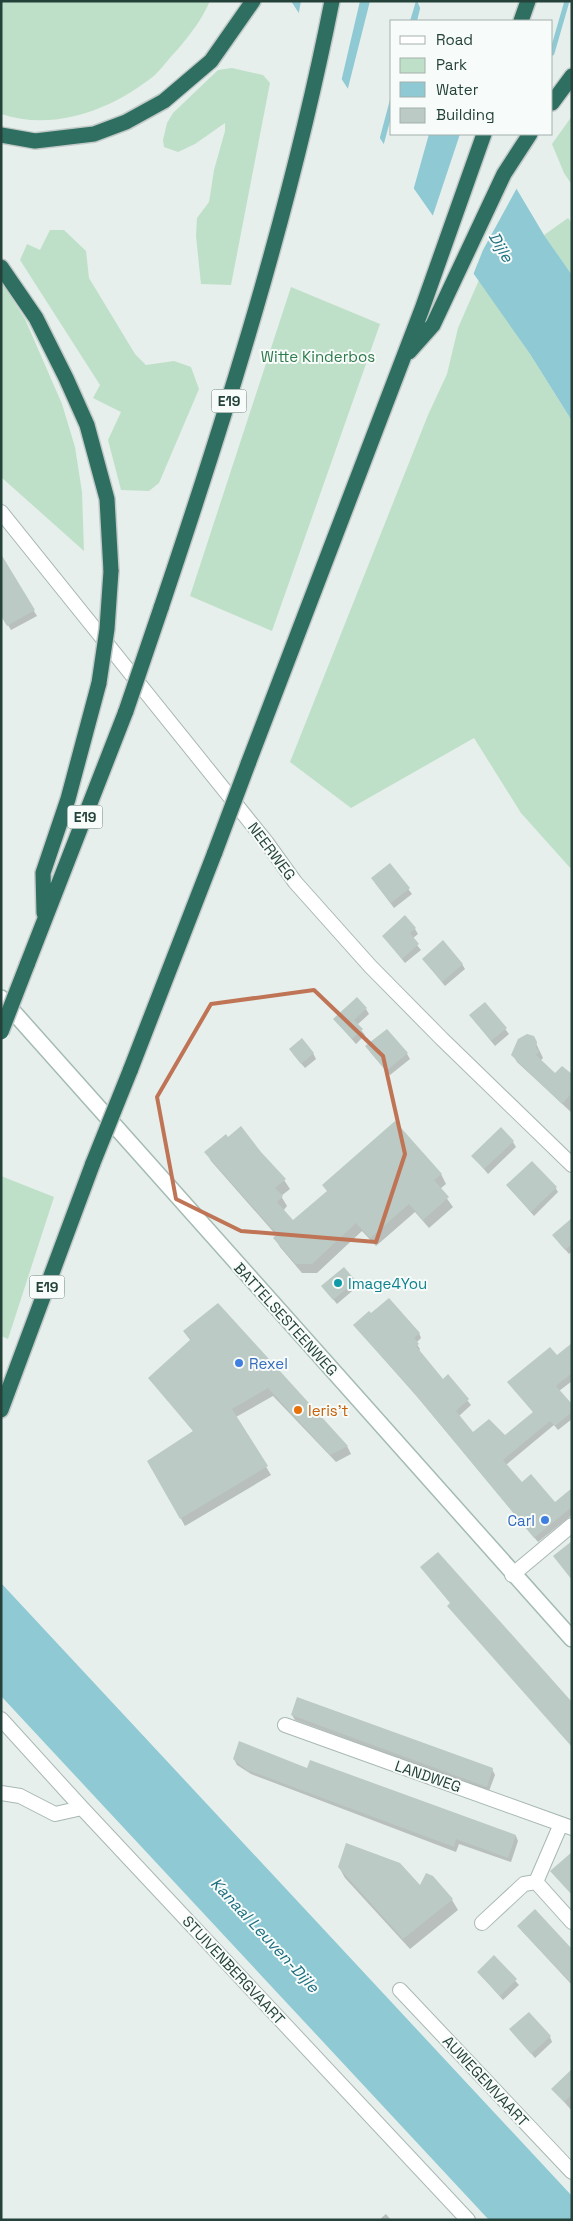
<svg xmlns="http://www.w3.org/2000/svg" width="573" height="2221" font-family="'Space Grotesk',sans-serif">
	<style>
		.green { fill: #bfe0c8 }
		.water { fill: #8ec9d4 }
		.pier { fill: #e6efeb }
		.shadow { fill: #0003 }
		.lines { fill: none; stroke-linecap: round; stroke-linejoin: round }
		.stream { stroke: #8ec9d4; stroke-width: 5 }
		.building { fill: #bbcac4 }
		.minor-casing { stroke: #a8b8b2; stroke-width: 16 }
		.secondary-casing { stroke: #a4bbb3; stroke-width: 18 }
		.motorway-casing { stroke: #c2cac8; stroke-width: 18 }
		.minor { stroke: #fff; stroke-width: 14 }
		.secondary { stroke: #fff; stroke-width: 15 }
		.motorway { stroke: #2f6f62; stroke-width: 15 }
		.motorway-bridge-casing { stroke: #c2cac8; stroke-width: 18; stroke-linecap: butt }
		.motorway-bridge { stroke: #2f6f62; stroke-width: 15 }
		.marked { fill: none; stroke: #c07456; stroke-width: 4; stroke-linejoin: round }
		.culture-dot { fill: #0f9aa8; stroke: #f7fbf9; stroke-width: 2 }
		.shop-dot { fill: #3f7fe0; stroke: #f7fbf9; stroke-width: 2 }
		.food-dot { fill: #e8710a; stroke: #f7fbf9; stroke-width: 2 }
		.labels { text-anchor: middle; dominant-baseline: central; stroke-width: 4; stroke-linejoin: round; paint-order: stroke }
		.shield { fill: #f7fbf9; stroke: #637a73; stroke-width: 1 }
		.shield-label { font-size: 14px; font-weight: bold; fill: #24423a }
		.park-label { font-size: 15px; fill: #2d7a4b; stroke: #f7fbf9 }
		.street-label { font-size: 15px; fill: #24423a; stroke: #f7fbf9 }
		.culture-label { font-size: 15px; fill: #0d838f; stroke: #f7fbf9; text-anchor: start }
		.shop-label { font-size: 15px; fill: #366cbe; stroke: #f7fbf9; text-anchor: start }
		.food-label { font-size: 15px; fill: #c56008; stroke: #f7fbf9; text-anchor: start }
		.water-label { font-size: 16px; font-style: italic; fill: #1c6f80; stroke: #f7fbf9 }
	</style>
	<rect width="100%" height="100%" fill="#e6efeb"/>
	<path class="green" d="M1 1H210C201 21 192 32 178 49 170 57 163 67 155 75 113 109 55 132 1 114Z
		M232 68 263 75 270 83 231 285 201 284 196 236 197 218 209 202 214 170 225 131V123L195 144 178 152 164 147 163 140 167 123 173 113 218 70Z
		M572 116V185L564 173 552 144Z
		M568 218 572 223V275L544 235Z
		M50 230H64L86 251 89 278 135 354 146 365 174 361 191 367 199 389 159 483 149 491 121 490 108 440 121 412 93 398 100 385 20 260 27 244 40 250Z
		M479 280 530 354 572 421V870L521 813 474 738 351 808 290 762 428 415 447 374 458 328Z
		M1 282 25 319 62 404 75 447 82 492 84 551 1 477Z
		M291 287 380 324 272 631 190 596Z
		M1 1176 54 1197 8 1339 1 1336Z"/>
	<path class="water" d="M291 1H417L426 21H392V134H484L544 235 572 275V421L530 354 398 166Z
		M1 1583 572 2196V2220H489L1 1696Z"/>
	<path class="pier" d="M301 1H360L341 82 298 17Z
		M370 1H416L410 21H392V92L379 141 347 92Z
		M421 5 429 20V21H417Z
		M392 114V134H429L413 191 383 147Z
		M460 134H487L518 186 483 250 473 275 432 218Z"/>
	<path class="shadow" d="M1 557 37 616 11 630 1 614Z
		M390 865 412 894 394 908 375 883Z
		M415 929 418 934 412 939 421 950 405 963 383 936Z
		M423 959 462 964 465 969 445 986Z
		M485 1003 509 1034 495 1046 474 1020Z
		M366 1009 369 1014 357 1025 365 1035 356 1044 334 1019Z
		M533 1037 543 1058 540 1061 555 1075 572 1076V1113L517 1062 513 1055Z
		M370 1052 407 1054 410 1059 390 1075Z
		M313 1053 316 1059 305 1068 293 1054Z
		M513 1142 516 1147 488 1174 473 1156Z
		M206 1152H260L284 1180 290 1189 281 1196 287 1206 283 1211 293 1222 328 1192 324 1185 441 1174 446 1184 440 1189 453 1207 429 1228 415 1212 376 1246 362 1231 317 1273H302L280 1247 275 1238 277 1236 211 1161Z
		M508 1186 555 1187 558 1192 534 1216Z
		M572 1220V1251L569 1254 554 1236Z
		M355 1281 358 1286 337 1304 322 1286Z
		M218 1305 347 1446 351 1454 336 1462 273 1396 236 1417 271 1475 185 1526 149 1461 194 1432 150 1378 191 1341 184 1332Z
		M354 1325 419 1333 421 1338 416 1343 420 1349 419 1351 443 1380 448 1376 471 1405 459 1416 473 1433 505 1437 534 1413 512 1387 557 1357 572 1350V1381L559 1391 572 1406V1419L558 1430 554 1425 506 1465 522 1484 555 1504 572 1490V1515L538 1542 419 1399Z
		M292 1715 492 1769 495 1775 489 1791 295 1720Z
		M234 1759 307 1769 516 1836 518 1841 511 1862 459 1844 456 1852 251 1774 237 1765Z
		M339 1867 421 1887 452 1900 458 1910 410 1949 345 1878Z
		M522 1931 572 1951V1985Z
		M494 1957 519 1985 503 2000 478 1972Z
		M511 2029 550 2037 552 2042 535 2058Z
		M572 2076V2111L553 2089Z
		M386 2214 391 2220H379Z"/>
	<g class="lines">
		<path class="stream" d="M552 53 567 1"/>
	</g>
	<path class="building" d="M1 554 35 610 7 626 1 616Z
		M390 863 410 888 391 903 371 878Z
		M405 915 416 928 410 933 419 944 402 959 382 936Z
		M443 940 463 964 442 982 422 959Z
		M357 997 367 1008 354 1020 363 1029 352 1039 333 1019Z
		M485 1002 507 1028 491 1041 469 1015Z
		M387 1029 408 1053 386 1071 365 1046Z
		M527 1034 534 1036 537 1042 536 1048 540 1051 536 1055 555 1073 562 1066 572 1074V1093L562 1104 511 1055 518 1039Z
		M302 1038 314 1053 301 1064 289 1049Z
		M395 1121 442 1174 434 1180 449 1197 423 1220 409 1204 370 1238 356 1223 312 1264H296L273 1238 277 1234 204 1152 226 1134 228 1137 241 1126 261 1152 286 1179 275 1188 283 1196 277 1202 293 1220 327 1191 322 1185Z
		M501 1127 514 1141 484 1169 471 1156Z
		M532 1161 557 1187 531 1212 506 1185Z
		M572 1218V1244L565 1250 552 1235Z
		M344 1267 356 1281 333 1300 321 1286Z
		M389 1298 420 1333 414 1338 419 1344 416 1346 443 1379 448 1374 469 1399 456 1411 473 1432 489 1419 505 1435 533 1412 507 1382 550 1347 557 1355 572 1343V1373L556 1386 572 1404V1412L555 1426 550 1421 503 1460 522 1482 531 1474 555 1502 572 1488V1507L534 1538 415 1394 353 1325 369 1311 371 1313Z
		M218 1303 348 1446 330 1455 268 1388 232 1409 268 1466 180 1519 147 1461 193 1431 148 1378 191 1339 183 1331Z
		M572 1541V1580L553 1556Z
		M438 1552 572 1702V1747L447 1606 450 1603 420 1567Z
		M297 1697 493 1768 487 1787 291 1715Z
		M239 1741 307 1768 310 1760 516 1835 508 1858 456 1839 454 1847 247 1770 233 1759Z
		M346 1843 400 1863 420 1885 426 1873 433 1876 453 1899 403 1939 338 1867Z
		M572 1852V1895L550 1871Z
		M535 1909 572 1949V1984L517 1926Z
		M494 1955 517 1979 500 1996 477 1972Z
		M529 2012 551 2036 531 2054 509 2029Z
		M572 2069V2094L564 2102 551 2089Z"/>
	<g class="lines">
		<defs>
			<path id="minor" d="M1 512 267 843 295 882 370 966 442 1039 572 1165
				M512 1575 572 1525
				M1 1719 82 1808 468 2220
				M285 1725 572 1828
				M1 1793 20 1796 55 1814 82 1808
				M561 1824 536 1882 572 1922
				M482 1923 524 1884 536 1882
				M400 1990 572 2172"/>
			<path id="secondary" d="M1 998 572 1639"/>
			<path id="motorway" d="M521 21 528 1
				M552 103 572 76
				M1 135 35 141 94 134 126 122 164 101 211 61 253 1
				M1 267 36 318 66 378 87 425 107 499 111 571
				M409 352 433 325 504 174 530 134
				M161 608C228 409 291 208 332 1
				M248 764 422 309 484 134
				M44 913 43 873 68 799 99 683
				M27 965 126 711
				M130 1071 215 852
				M1 1410 93 1163"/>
		</defs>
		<use href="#minor" class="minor-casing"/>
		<use href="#secondary" class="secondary-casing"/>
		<use href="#motorway" class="motorway-casing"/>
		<use href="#minor" class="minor"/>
		<use href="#secondary" class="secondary"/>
		<use href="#motorway" class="motorway"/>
		<defs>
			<path id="motorway-bridge" d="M99 683 107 629 111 571
				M126 711 161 608
				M215 852 248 764
				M1 1032 27 965
				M93 1163 130 1071"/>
		</defs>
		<use href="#motorway-bridge" class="motorway-bridge-casing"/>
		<use href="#motorway-bridge" class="motorway-bridge"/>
	</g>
	<path class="marked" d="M314 990 383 1056 405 1154 376 1242 241 1231 176 1199 157 1097 211 1004Z"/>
	<circle class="culture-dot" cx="338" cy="1283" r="5"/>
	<g class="shop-dot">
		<circle cx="239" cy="1363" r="5"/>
		<circle cx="545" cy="1520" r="5"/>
	</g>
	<circle class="food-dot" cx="298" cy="1410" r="5"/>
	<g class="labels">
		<g class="shield">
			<rect x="211.5" y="389.5" width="35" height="23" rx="4"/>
			<rect x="67.5" y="805.5" width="35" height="23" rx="4"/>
			<rect x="29.5" y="1275.5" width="35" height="23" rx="4"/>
		</g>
		<g class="shield-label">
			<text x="229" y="401">E19</text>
			<text x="85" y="817">E19</text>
			<text x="47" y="1287">E19</text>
		</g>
		<g class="park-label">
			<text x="318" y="356">Witte Kinderbos</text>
		</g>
		<g class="street-label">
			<text transform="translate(272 851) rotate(53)">NEERWEG</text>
			<text transform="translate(286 1319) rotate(48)">BATTELSESTEENWEG</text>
			<text transform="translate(428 1776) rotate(19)">LANDWEG</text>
			<text transform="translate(234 1970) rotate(47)">STUIVENBERGVAART</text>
			<text transform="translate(486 2081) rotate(47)">AUWEGEMVAART</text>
		</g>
		<g class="culture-label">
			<text x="348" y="1283">Image4You</text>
		</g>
		<g class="shop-label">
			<text x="249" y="1363">Rexel</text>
			<text x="535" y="1520" text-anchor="end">Carl</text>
		</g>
		<g class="food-label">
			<text x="308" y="1410">Ieris't</text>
		</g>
		<g class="water-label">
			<text transform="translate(501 247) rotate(60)">Dijle</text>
			<text transform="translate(265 1935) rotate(47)">Kanaal Leuven-Dijle</text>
		</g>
	</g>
	<rect width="573" height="2221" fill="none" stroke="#24423a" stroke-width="5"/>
	<rect x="390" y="20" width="162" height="115" fill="#f7fbf9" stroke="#a3b1ad"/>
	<rect x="400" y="36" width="25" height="8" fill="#ffffff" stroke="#a3b1ad"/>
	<text x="436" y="45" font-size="15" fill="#24423a">Road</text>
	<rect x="400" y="58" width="25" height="15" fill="#bfe0c8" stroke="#a3b1ad"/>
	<text x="436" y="70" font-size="15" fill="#24423a">Park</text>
	<rect x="400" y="82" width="25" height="15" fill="#8ec9d4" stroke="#a3b1ad"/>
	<text x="436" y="95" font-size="15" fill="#24423a">Water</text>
	<rect x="400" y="108" width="25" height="15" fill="#bbcac4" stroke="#a3b1ad"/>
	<text x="436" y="120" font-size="15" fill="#24423a">Building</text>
</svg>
